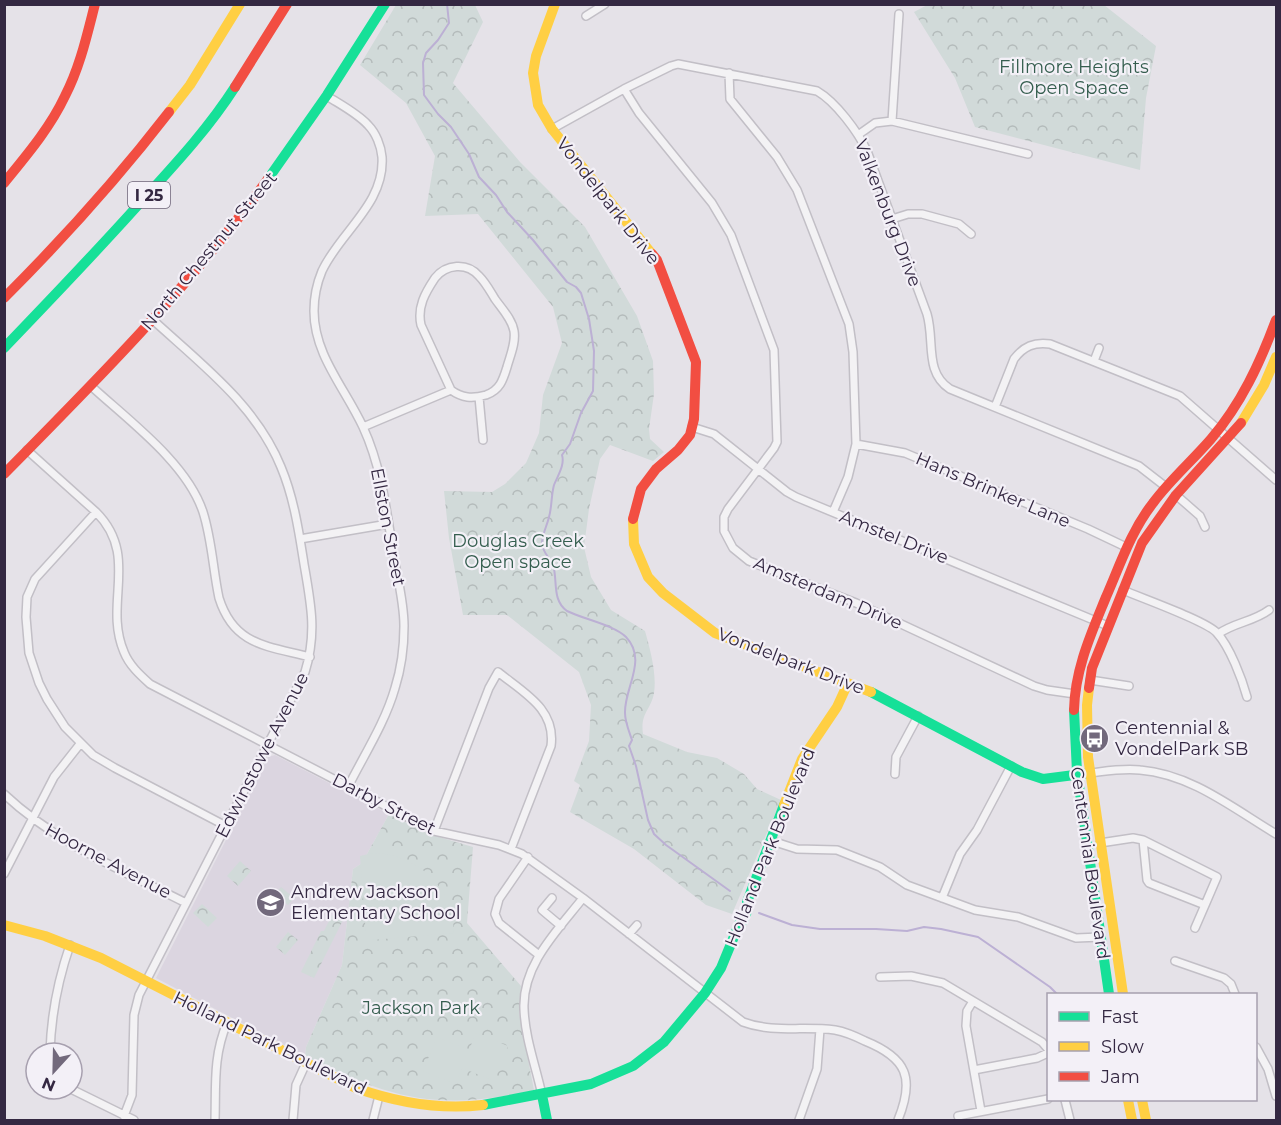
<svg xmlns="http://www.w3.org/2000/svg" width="1281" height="1125" font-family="Montserrat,sans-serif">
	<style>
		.built { fill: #dbd5e0 }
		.park { fill: url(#park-crowns) }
		.pitch { fill: #d1dad9 }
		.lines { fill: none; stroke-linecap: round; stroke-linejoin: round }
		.stream { stroke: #bcb0d4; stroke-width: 2 }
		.street-casing { stroke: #c2bfc6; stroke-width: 10 }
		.street { stroke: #f3f2f4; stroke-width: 7 }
		.fast { stroke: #16e098; stroke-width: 10 }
		.slow { stroke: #ffcf43; stroke-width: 10 }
		.jam { stroke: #f24e42; stroke-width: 10 }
		.labels { text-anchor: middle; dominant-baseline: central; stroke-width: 4.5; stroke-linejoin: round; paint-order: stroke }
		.shield { fill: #f3f0f7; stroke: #6d6478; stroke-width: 1.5 }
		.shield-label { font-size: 16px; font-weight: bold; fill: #342842 }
		.park-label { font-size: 18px; fill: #355e4f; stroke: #f3f0f7 }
		.street-label { font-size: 18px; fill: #342842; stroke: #f3f0f7 }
		.poi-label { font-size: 18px; fill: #342842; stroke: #f3f0f7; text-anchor: start }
	</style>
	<defs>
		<pattern id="park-crowns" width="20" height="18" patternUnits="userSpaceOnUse" patternTransform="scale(1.5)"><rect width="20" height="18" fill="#d1dad9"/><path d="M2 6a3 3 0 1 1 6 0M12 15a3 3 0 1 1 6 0" fill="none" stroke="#b4bbbb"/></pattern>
	</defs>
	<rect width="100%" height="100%" fill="#e5e2e8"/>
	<path class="built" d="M275 755 389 814 362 863 353 869 342 965 306 1047 305 1056 156 978 268 757Z"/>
	<path class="park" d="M929 4 1104 5 1156 46 1146 98 1140 170 975 127 955 78 914 12Z
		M396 5H475L483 22 453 83 520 162 585 227 637 316 653 361 654 394 649 429 650 439 664 452 653 461 610 445 600 459 589 509 584 547 591 577 611 610 645 631C650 649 657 674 654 693 651 710 640 713 643 734L687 752 717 758 744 774 757 789 781 800 732 914 706 905 634 849 570 812 580 785 574 781 589 741 591 705 579 672 507 615H463L449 538 444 491 492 492 505 484 526 463 539 433 543 395 562 343 553 307 478 214 425 216 435 156 406 103 360 65Z
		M389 814 429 834 473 847 467 923 521 986 519 1013 534 1090C441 1112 389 1099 305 1056L306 1047 342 965 353 869 362 863Z
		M240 861 251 871 238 886 227 876Z
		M202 904 217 918 208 927 193 913Z
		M332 915 343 920 314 978 301 972 321 931H324Z
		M288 932 298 940 285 955 276 947Z"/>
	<path class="pitch" d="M373 853C417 854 454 887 454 933L372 940 366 935 360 856Z
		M281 887 294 898 288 905 275 894Z
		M476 1033 508 1046 494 1081 462 1068 455 1084 423 1071 437 1037 469 1050Z"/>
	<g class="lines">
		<path class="stream" d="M447 4 449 23 438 40 426 53 423 63 424 95 438 114 451 127 469 154 479 177 496 195 507 212 533 240 567 282 576 287 581 293 589 319 594 351 593 391 581 413 570 444 562 455C565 465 558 475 554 485 551 496 552 507 549 517 547 526 542 534 542 544 543 554 552 559 554 569 557 584 553 601 567 611 583 619 614 625 626 637 648 660 624 688 625 713 625 722 629 731 632 740L629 746 636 766 648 820 654 834 666 845 730 891
			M759 913 792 925 820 929H876L907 931 924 927 941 929 978 937 1050 987 1057 994"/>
		<defs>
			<path id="street" d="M586 16 605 4
				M729 73 730 99 777 157 797 190 849 324 853 352 856 444 848 477 833 512
				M624 89 639 113 712 203 731 235 774 350 777 442 774 448 728 509 724 517V531L733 548 749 561 856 603 1034 686 1047 690 1075 694
				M327 96C341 105 357 113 368 125 376 133 381 146 382 157 385 204 340 232 322 271 317 283 314 298 314 311 314 355 345 388 363 427 382 468 387 514 394 558 398 580 404 603 404 626 404 646 401 669 395 688 385 723 364 755 348 787
				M892 121 899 14
				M552 129 624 89 671 66 678 64 817 91C836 102 858 132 867 151L927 314C935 341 924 372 950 389L1139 466 1166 487
				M858 135 875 123 892 121 1028 154
				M892 219 908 214H922L959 224 971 234
				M1094 361 1099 348
				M91 386C128 420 187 463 203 512 212 540 213 570 219 598 234 646 268 646 310 657
				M479 397 483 440
				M995 407 1014 359C1024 346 1034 342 1050 344L1180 396 1276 480
				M363 427 451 390C462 398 472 399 486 395 500 390 503 380 507 367 510 356 516 343 514 331 512 319 502 309 495 299 490 291 486 283 479 276 467 262 446 264 435 278 425 293 417 307 421 325L451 390
				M692 427 714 434 787 492 796 497 1108 626
				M856 444 905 453 1088 529 1126 547
				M27 450 96 512C140 556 103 603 124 652 129 665 140 675 150 684L434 831 499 845 522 854 583 898 743 1022C772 1033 805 1026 835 1030 846 1032 855 1036 865 1041 907 1058 915 1078 898 1120
				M1176 495 1200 516 1205 527
				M96 512 35 579 27 597 26 617 29 653 39 683 47 699 65 727 93 755 115 768 226 826
				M300 539 388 524
				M1123 590C1141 598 1207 621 1217 633 1230 647 1242 679 1247 697
				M1218 634C1235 622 1253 622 1269 610
				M1090 680 1129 686
				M1090 773C1107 771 1123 768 1140 770 1191 774 1234 809 1276 834
				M895 774 896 757 918 716
				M4 794C56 843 123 871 186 903
				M434 831 489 688 498 672C524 693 556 709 551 746L511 849
				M1143 840 1217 877 1205 905 1149 883 1147 880Z
				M772 841 797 849 837 850 880 867 907 885 975 910 1018 917 1076 938 1101 937
				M1100 843 1133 838 1143 840
				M528 857 499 899 495 914 499 923 539 955
				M4 874 54 777 80 744
				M552 898 542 910 561 926
				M942 898 960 854 977 830 1011 766
				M1195 928 1205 905
				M629 934 637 925
				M1175 961 1224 978 1231 984 1235 994
				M880 977 911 976 943 983 1042 1042 1048 1049
				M973 1001 967 1011 966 1026 981 1111
				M1256 1047 1268 1069 1276 1096
				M50 1053C51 1015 58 980 70 945
				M974 1070 1037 1058 1048 1053
				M71 1089 134 1120
				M542 1095C536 1067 525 1038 524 1009 522 965 557 931 583 898
				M1065 1100 1070 1120
				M124 1116 132 1095 134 1015 139 995 305 672C317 633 311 604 304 564 299 532 294 498 281 467 256 405 201 364 153 320
				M958 1116 1048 1099
				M215 1120C216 1085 213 1056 227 1023
				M293 1120 296 1085 306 1063
				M373 1120 379 1096
				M799 1120 817 1069 820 1029"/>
		</defs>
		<use href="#street" class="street-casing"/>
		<use href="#street" class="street"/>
		<path class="fast" d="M268 179 327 95 385 4
			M4 348C53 297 101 247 148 194 179 160 210 126 235 87
			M871 692 1022 772 1043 779 1090 773
			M1074 710 1077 772 1109 994
			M542 1095 547 1120
			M483 1105 591 1084 633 1066 664 1042 705 993 721 968 740 922 743 921 748 909 747 902 784 805"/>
		<path class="slow" d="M555 4 536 56 533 73 538 105 552 129 652 254
			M169 112 190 85 240 4
			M1241 423 1264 385 1276 357
			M633 519 634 544 648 577 663 593 715 633 871 692
			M1089 688 1087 705 1088 757 1123 994
			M784 805 802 759 837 707 848 683
			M4 925 45 936 101 958 356 1088C398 1103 439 1110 483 1105
			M1128 1100 1132 1120
			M1142 1100 1146 1120"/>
		<path class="jam" d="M235 87 287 4
			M4 183C26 156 50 128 65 96 80 67 87 35 95 4
			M4 298C63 239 118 178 169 112
			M4 474C97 380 190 286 268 179
			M633 519 641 489 656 469 678 450 690 435 694 419 696 362 657 260 652 254
			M1089 688 1092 668 1142 543 1176 495 1241 423
			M1074 710C1075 669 1091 634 1106 597 1120 565 1131 531 1153 503 1170 480 1192 461 1211 439 1241 404 1260 363 1276 320"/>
	</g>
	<defs>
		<symbol id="bus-disc" viewBox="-11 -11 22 22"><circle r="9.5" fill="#72697c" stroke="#f3f0f7"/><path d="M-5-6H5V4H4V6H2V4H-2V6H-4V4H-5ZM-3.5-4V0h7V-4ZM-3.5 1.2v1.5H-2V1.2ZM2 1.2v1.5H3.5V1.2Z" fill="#fff"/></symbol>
		<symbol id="school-disc" viewBox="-11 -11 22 22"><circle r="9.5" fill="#72697c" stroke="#f3f0f7"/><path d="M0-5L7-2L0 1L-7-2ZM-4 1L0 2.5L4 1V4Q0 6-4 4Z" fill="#fff"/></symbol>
	</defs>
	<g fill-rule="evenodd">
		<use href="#bus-disc" x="1078" y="722" width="33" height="33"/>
		<use href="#school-disc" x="254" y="886" width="33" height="33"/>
	</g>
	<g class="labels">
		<rect class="shield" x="128" y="182" width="42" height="26" rx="4.5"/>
		<g class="shield-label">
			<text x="149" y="195">I 25</text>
		</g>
		<g class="park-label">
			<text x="1074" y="67">Fillmore Heights<tspan x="1074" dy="21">Open Space</tspan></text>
			<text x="518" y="541">Douglas Creek<tspan x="518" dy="21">Open space</tspan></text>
			<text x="421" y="1008">Jackson Park</text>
		</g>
		<g class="street-label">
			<text transform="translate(608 201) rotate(52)">Vondelpark Drive</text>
			<text transform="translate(888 213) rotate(69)">Valkenburg Drive</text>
			<text transform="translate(209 251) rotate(-50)">North Chestnut Street</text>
			<text transform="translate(993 490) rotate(23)">Hans Brinker Lane</text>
			<text transform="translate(388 527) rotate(79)">Ellston Street</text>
			<text transform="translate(894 537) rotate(22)">Amstel Drive</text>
			<text transform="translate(828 593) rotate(23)">Amsterdam Drive</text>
			<text transform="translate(791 661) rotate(21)">Vondelpark Drive</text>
			<text transform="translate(262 755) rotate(-63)">Edwinstowe Avenue</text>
			<text transform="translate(384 804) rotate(27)">Darby Street</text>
			<text transform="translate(770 847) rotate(-68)">Holland Park Boulevard</text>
			<text transform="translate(108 861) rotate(28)">Hoorne Avenue</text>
			<text transform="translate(1090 863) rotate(82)">Centennial Boulevard</text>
			<text transform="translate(270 1043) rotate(26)">Holland Park Boulevard</text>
		</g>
		<g class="poi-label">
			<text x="1115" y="728">Centennial &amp;<tspan x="1115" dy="21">VondelPark SB</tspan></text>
			<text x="291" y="892">Andrew Jackson<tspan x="291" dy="21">Elementary School</tspan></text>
		</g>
	</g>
	<rect width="1281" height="1125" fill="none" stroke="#342842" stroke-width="12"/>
	<rect x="1047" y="993" width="210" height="108" fill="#f3f0f7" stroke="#a7a0af" stroke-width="1.5"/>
	<rect x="1059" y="1012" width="30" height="9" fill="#16e098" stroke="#a7a0af" stroke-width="1.5"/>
	<text x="1101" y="1023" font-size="18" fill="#342842">Fast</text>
	<rect x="1059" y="1042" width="30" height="9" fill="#ffcf43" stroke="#a7a0af" stroke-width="1.5"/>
	<text x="1101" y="1053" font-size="18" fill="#342842">Slow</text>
	<rect x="1059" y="1072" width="30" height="9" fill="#f24e42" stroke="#a7a0af" stroke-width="1.5"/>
	<text x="1101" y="1083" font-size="18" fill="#342842">Jam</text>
	<g transform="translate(54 1071) rotate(202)"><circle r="28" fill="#f3f0f7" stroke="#a7a0af" stroke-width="1.5"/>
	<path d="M0-4.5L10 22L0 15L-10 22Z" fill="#72697c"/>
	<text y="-9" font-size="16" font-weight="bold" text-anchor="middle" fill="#342842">N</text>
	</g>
</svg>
